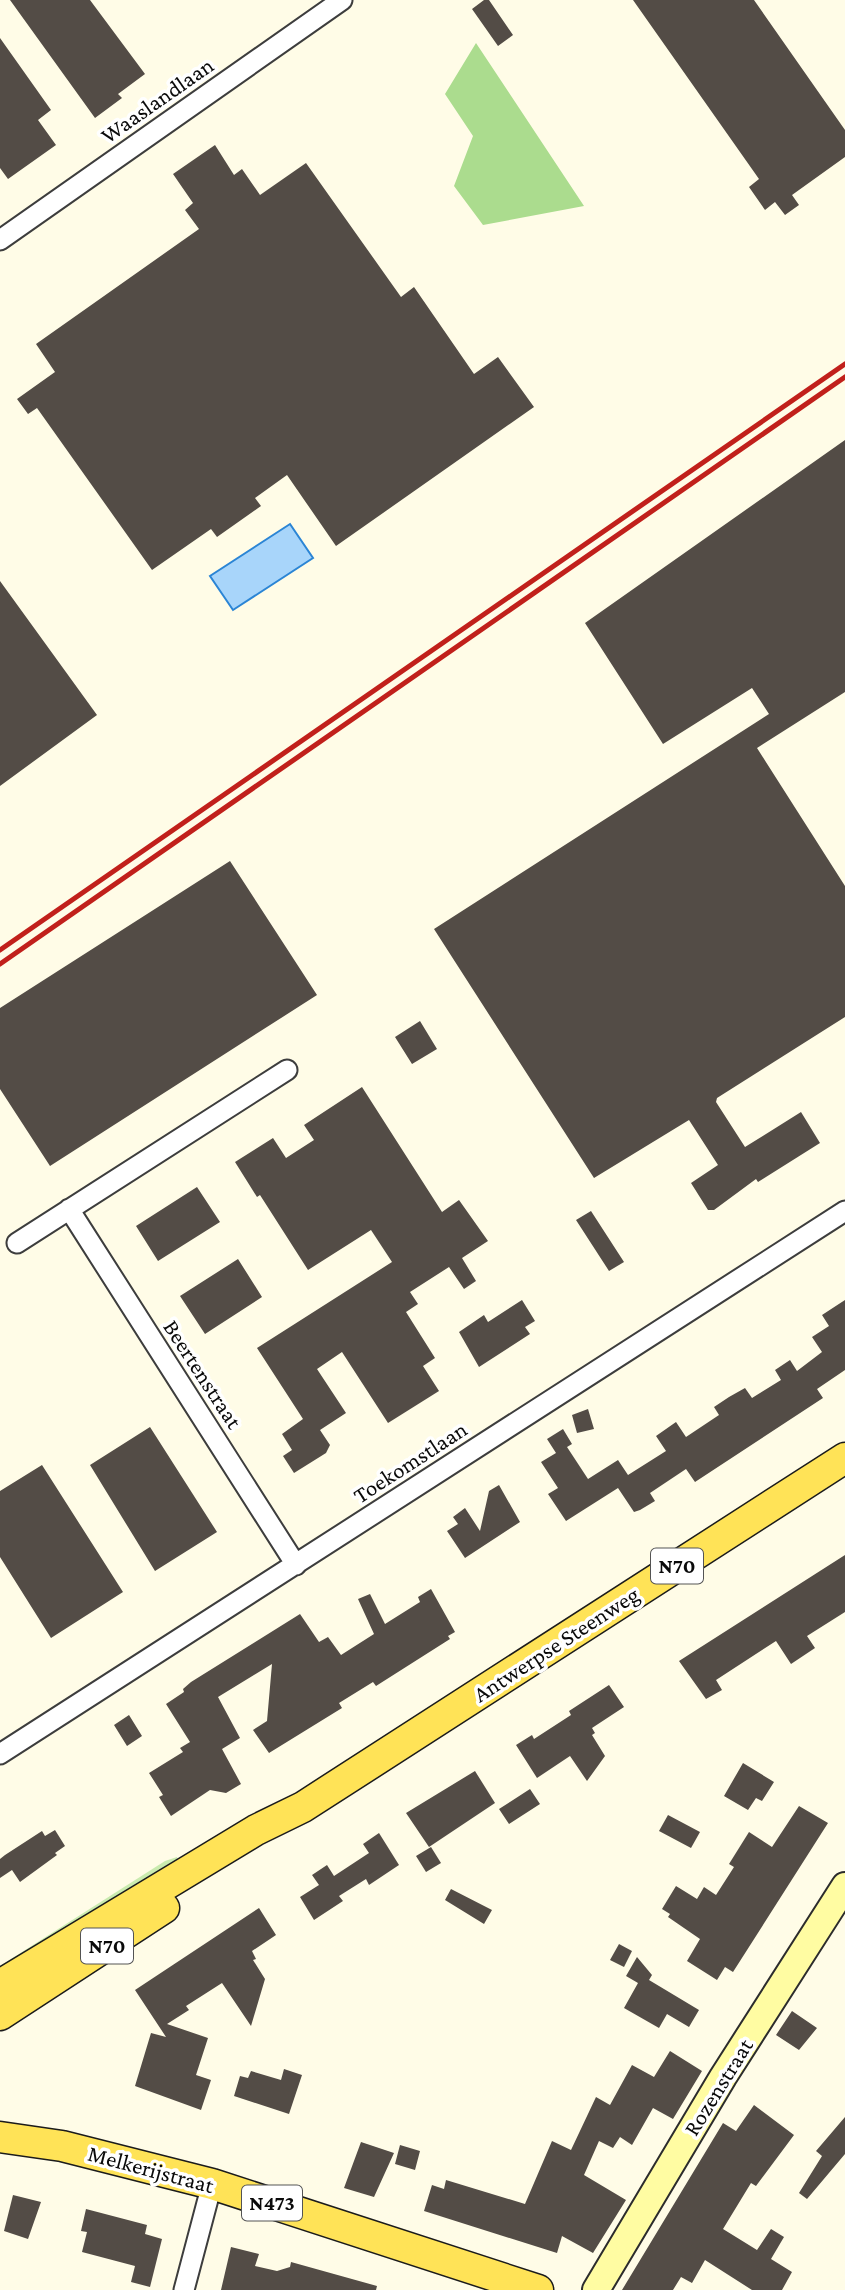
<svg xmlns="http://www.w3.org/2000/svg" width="845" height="2290" font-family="'Crimson Pro',serif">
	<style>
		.green { fill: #caebaf }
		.forest { fill: #abdc8e }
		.water { fill: #a8d5fa; stroke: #2b85d5; stroke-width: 2 }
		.building { fill: #534c46 }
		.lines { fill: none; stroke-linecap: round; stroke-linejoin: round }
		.street-casing { stroke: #3d3d3d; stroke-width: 23 }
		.secondary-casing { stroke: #2c2c2c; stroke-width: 30 }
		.primary-casing { stroke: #1b1b1b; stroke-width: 33 }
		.street { stroke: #fff; stroke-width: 19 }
		.secondary { stroke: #fffca2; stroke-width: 26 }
		.primary { stroke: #ffe357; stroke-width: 30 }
		.rail { stroke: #c1201b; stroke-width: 5 }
		.labels { text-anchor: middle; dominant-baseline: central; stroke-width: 7; stroke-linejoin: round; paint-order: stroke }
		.shield { fill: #fff; stroke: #545454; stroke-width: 2 }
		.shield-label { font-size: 21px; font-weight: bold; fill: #0a0a0a }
		.street-label { font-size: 23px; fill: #0a0a0a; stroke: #fff }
	</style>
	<rect width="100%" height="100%" fill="#fffce7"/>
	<path class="green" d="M177 1857 179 1863 0 1977V1966L165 1861Z"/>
	<path class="forest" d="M476 43 584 206 483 225 454 186 473 136 445 94Z"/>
	<path class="water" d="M290 524 313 558 233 610 210 576Z"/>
	<path class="building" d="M10 0H90L145 74 118 94 122 98 95 118Z
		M484 0H489L513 35 498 46 472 9Z
		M633 0H754L845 130V157L792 195 799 205 785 215 775 202 765 210 749 187 759 179Z
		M0 38 51 110 38 120 56 145 8 179 0 168Z
		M215 145 234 175 242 169 260 195 306 163 401 297 414 287 474 374 498 357 534 407 336 546 287 475 255 498 261 506 217 537 211 529 152 570 37 408 28 414 17 399 55 372 36 344 199 229 185 210 193 203 173 174Z
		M845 440V692L757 748 845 886V1017L717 1098 716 1102 745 1147 801 1112 820 1143 758 1182 756 1179 714 1210H708L691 1183 718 1165 689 1120 594 1178 434 929 769 714 752 688 663 744 585 623Z
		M0 581 97 715 0 786Z
		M230 861 317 995 50 1166 0 1089V1008Z
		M420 1021 437 1049 412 1064 395 1037Z
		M362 1087 442 1212 459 1200 488 1241 462 1258 476 1281 464 1289 449 1267 410 1292 418 1304 406 1312 435 1358 423 1366 439 1391 388 1423 342 1352 317 1369 346 1413 320 1430 330 1445 326 1453 294 1473 283 1456 292 1450 282 1434 303 1419 257 1348 392 1262 371 1230 308 1270 260 1195 257 1197 235 1162 273 1138 286 1158 314 1140 304 1125Z
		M197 1187 220 1222 158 1261 136 1226Z
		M591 1211 624 1262 609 1271 576 1220Z
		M238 1259 262 1297 205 1334 180 1296Z
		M522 1300 535 1321 525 1327 530 1334 479 1367 459 1332 484 1315 488 1322Z
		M845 1300V1370L817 1389 823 1398 695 1482 686 1469 650 1493 655 1501 640 1510 634 1512 618 1488 566 1521 548 1494 558 1488 541 1462 556 1453 547 1439 563 1429 572 1444 567 1447 588 1479 618 1460 628 1475 666 1451 656 1436 676 1422 686 1437 719 1415 714 1407 729 1397 745 1388 752 1398 781 1380 775 1370 790 1360 797 1371 822 1352 812 1337 829 1326 822 1315Z
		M588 1409 594 1429 577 1433 572 1415Z
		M150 1427 217 1532 155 1571 90 1465Z
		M42 1465 123 1592 51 1638 0 1557V1491Z
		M499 1485 520 1522 465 1558 447 1531 458 1524 453 1517 465 1508 480 1531 489 1491Z
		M845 1555V1612L807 1636 815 1648 791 1664 776 1641 716 1680 722 1690 706 1699 679 1661Z
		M431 1589 455 1632 448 1636 450 1639 376 1686 373 1682 339 1703 342 1708 269 1753 253 1730 267 1721 272 1664 218 1697 240 1738 222 1749 241 1784 226 1793 210 1790 171 1816 159 1797 163 1795 149 1773 183 1752 180 1748 190 1742 166 1704 184 1692 183 1689 191 1682 300 1614 319 1642 328 1637 341 1655 374 1634 358 1599 370 1594 385 1624 420 1602 418 1597Z
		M609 1685 624 1707 592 1728 595 1733 592 1735 605 1756 587 1781 570 1756 537 1778 516 1745 532 1735 534 1739 571 1715 569 1711Z
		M129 1715 142 1736 127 1746 114 1725Z
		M743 1763 774 1782 762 1801 756 1798 748 1810 724 1796Z
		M475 1771 495 1803 429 1847 406 1813Z
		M530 1789 540 1804 509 1824 499 1809Z
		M799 1806 828 1823 733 1972 725 1967 717 1980 687 1961 700 1939 668 1917 670 1914 662 1909 676 1886 697 1899 704 1887 716 1895 734 1867 729 1864 749 1832 772 1847Z
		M668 1815 700 1832 691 1848 659 1831Z
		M55 1830 65 1846 55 1853 57 1855 20 1882 12 1870 0 1878V1859L5 1855 42 1831 45 1836Z
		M379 1833 399 1865 369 1885 366 1879 339 1896 343 1901 314 1920 300 1897 319 1885 312 1875 327 1865 334 1876 369 1853 363 1844Z
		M431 1847 441 1863 426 1872 416 1856Z
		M451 1889 492 1910 484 1924 445 1900Z
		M259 1908 276 1935 252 1951 256 1959 253 1960 265 1979 251 2026 222 1983 186 2006 189 2010 167 2024 208 2038 196 2075 211 2080 201 2110 135 2086 151 2033 166 2037 135 1990Z
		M619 1944 632 1951 624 1967 610 1960Z
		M637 1957 652 1975 649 1980 699 2010 689 2027 667 2014 659 2028 624 2008 638 1983 626 1976Z
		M792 2011 817 2028 799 2050 776 2035Z
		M670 2051 702 2071 673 2119 653 2108 632 2145 620 2137 613 2148 599 2141 584 2175 626 2200 593 2253 562 2236 557 2253 424 2211 432 2185 444 2189 446 2180 525 2204 552 2141 571 2150 596 2097 610 2105 632 2065 654 2077Z
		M284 2069 302 2075 289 2114 234 2096 240 2076 248 2078 251 2071 281 2080Z
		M754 2105 794 2135 756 2186 751 2183 723 2229 757 2250 771 2229 784 2237 771 2259 792 2272 782 2290H752L705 2260 692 2283 681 2277 673 2290H622L723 2123 736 2131Z
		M845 2117V2154L807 2199 799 2193 822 2156 816 2151Z
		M361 2142 394 2153 374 2197 344 2188Z
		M400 2145 420 2151 415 2170 395 2164Z
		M13 2195 41 2202 28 2239 4 2231Z
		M86 2209 147 2225 145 2234 162 2239 150 2287 131 2282 135 2266 82 2252 87 2232 81 2231Z
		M231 2247 259 2254 255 2266 277 2271 290 2267 291 2262 377 2286 376 2290H221Z"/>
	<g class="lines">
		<defs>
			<path id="street" d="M0 240 342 0
				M69 1209 296 1565
				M17 1243 287 1070
				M0 1754 845 1211
				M184 2290 212 2184"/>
			<path id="secondary" d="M596 2290 723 2077 845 1886"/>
			<path id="primary" d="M0 1985 256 1830 303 1807 845 1458
				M0 2015 164 1908
				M0 2137 62 2146 212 2184 538 2290"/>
		</defs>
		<use href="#street" class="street-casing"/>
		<use href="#secondary" class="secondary-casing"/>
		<use href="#primary" class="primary-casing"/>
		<use href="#street" class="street"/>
		<use href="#secondary" class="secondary"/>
		<use href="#primary" class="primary"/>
		<path class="rail" d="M0 950 845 364
			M0 964 845 377"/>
	</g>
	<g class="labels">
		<g class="shield">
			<rect x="651" y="1548.5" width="52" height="35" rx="5"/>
			<rect x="81" y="1928.5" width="52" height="35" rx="5"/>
			<rect x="242" y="2185.5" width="60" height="35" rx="5"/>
		</g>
		<g class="shield-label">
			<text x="677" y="1566">N70</text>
			<text x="107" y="1946">N70</text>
			<text x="272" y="2203">N473</text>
		</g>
		<g class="street-label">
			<text transform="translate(157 100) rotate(-35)">Waaslandlaan</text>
			<text transform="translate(203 1374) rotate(57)">Beertenstraat</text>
			<text transform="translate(410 1462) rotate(-33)">Toekomstlaan</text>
			<text transform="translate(556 1644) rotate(-33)">Antwerpse Steenweg</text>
			<text transform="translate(718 2087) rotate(-58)">Rozenstraat</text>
			<text transform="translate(151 2169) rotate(15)">Melkerijstraat</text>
		</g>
	</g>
</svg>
